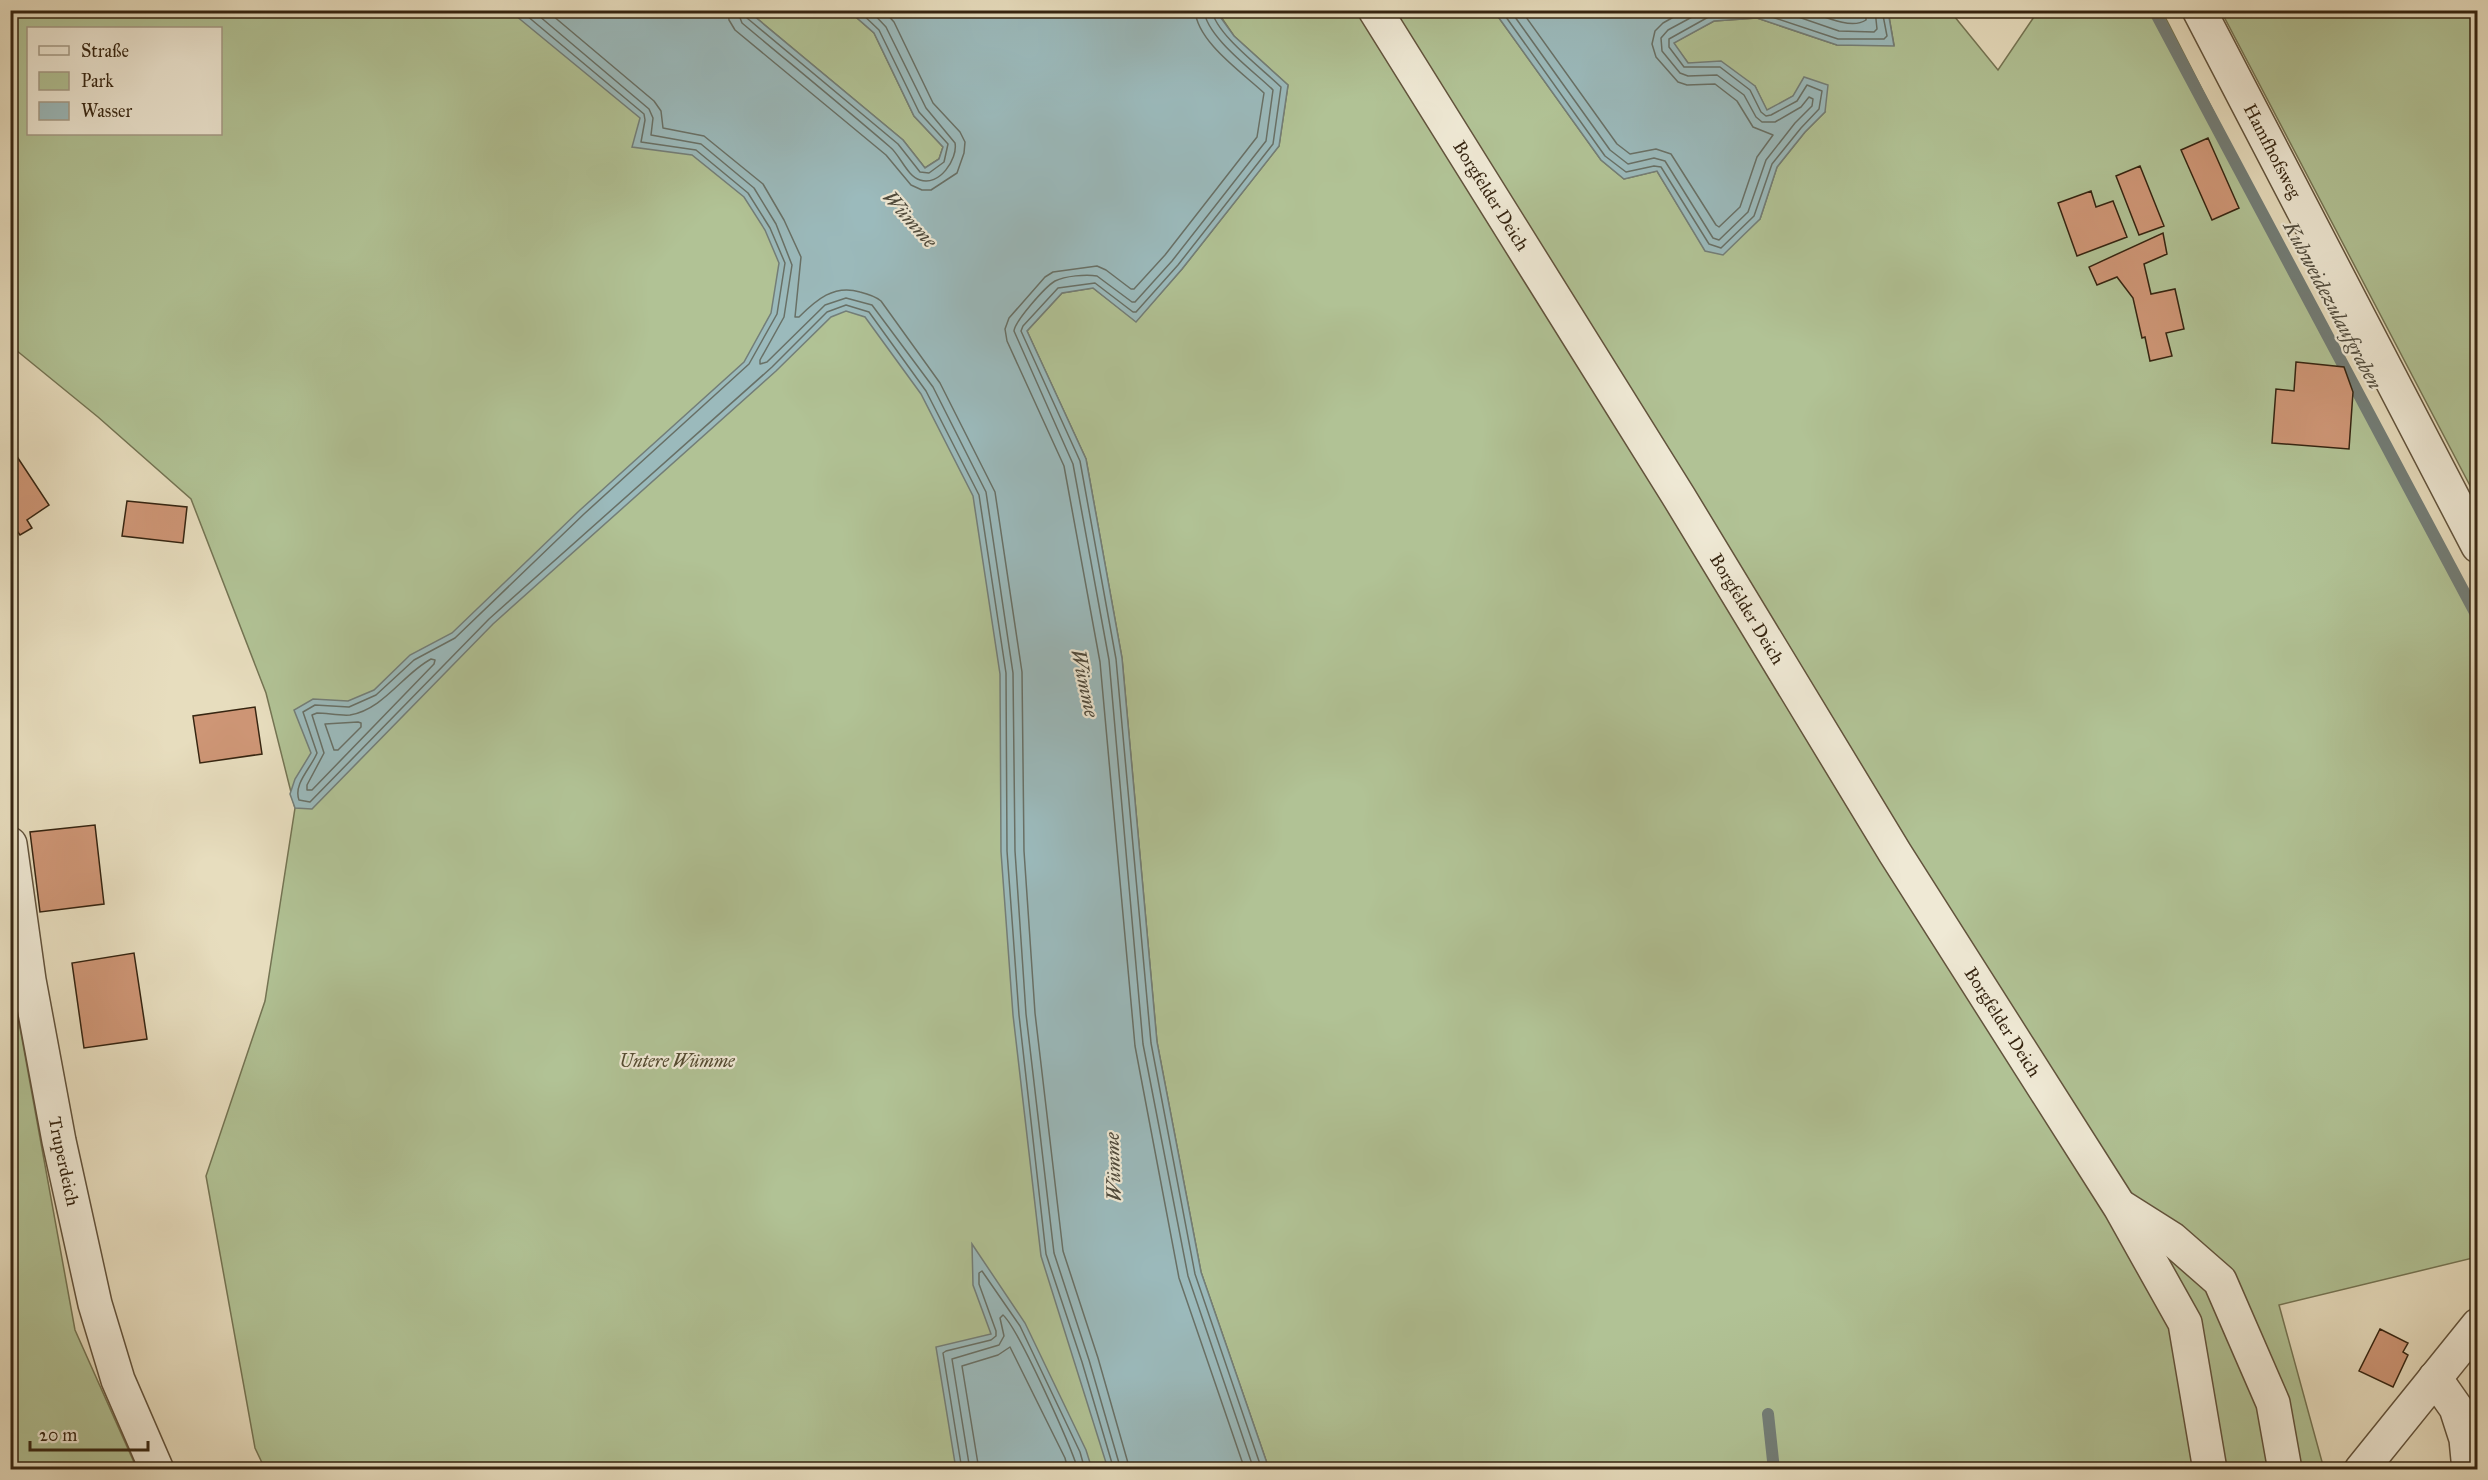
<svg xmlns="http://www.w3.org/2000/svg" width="2488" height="1480" font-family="'IM FELL Great Primer',serif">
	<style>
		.green { fill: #b1c295; stroke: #747453; stroke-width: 1.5; fill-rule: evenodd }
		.water { fill: #9bbabc; stroke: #737e78; stroke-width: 1.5 }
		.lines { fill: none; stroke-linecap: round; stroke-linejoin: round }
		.shore { stroke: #687066; stroke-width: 1.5 }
		.stream { stroke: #737e78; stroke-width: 12 }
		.building { fill: #ce9676; stroke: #362511; stroke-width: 1.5 }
		.minor-casing { stroke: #62533c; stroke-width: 36 }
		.minor { stroke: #efe9d5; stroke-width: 33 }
		.labels { text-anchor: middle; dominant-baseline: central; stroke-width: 4.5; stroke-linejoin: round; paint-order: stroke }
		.street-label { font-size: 18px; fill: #362511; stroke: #efe9d5 }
		.park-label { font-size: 18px; font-style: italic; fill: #554c32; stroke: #efe9d5 }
		.water-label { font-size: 20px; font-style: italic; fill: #4f4a3c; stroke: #efe9d5 }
	</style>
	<rect width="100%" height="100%" fill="#e7ddbe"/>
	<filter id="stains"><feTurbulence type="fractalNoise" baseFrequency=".00333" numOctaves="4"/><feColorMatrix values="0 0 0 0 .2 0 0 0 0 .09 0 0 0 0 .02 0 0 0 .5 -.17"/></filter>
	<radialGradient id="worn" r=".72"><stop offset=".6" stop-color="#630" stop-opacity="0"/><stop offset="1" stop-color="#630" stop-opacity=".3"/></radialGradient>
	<path class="green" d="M10 11H623L932 263 1186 1469H265L255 1448 206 1176 265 1001 295 808 266 693 191 499 98 417 11 346ZM28 28H220V134H28Z
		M748 11H849L874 33 914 116 943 147 939 159 925 168 903 140Z
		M1217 11H1494L1601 160 1624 179 1657 171 1705 250 1760 219 1777 167 1805 132 1825 112 1793 96 1767 111 1755 86 1688 63 1673 43 1714 21 1757 18 1837 45H1894L1888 11H1950L1998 70 2038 11H2162L2477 625V1257L2279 1305 2324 1469H1269L1201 1272 1157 1042 1122 658 1086 459 1027 331 1062 293 1093 288 1136 321 1182 269 1279 146 1288 85 1234 36Z
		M2221 11H2477V499Z
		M10 973 75 1330 137 1469H11Z"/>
	<path class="water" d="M510 11H748L903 140 925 168 939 159 943 147 914 116 874 33 849 11H1216L1234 36 1288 85 1279 146 1182 269 1136 322 1093 288 1062 293 1027 331 1086 459 1122 658 1157 1042 1201 1272 1269 1469H1108L1041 1256 1013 1015 1001 852 1000 674 973 496 921 394 865 317 846 311 831 317 776 371 493 624 312 809 295 808 290 794 295 779 311 753 294 710 313 699 348 701 374 690 410 655 452 633 580 510 744 362 771 313 779 263 765 230 744 197 692 155 632 147 640 118Z
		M1494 11H1888L1894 46 1837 45 1757 18 1714 21 1674 43 1688 63 1721 61 1755 86 1767 110 1793 96 1804 77 1828 85 1825 112 1805 132 1777 167 1760 219 1723 255 1705 251 1657 171 1624 179 1601 160Z
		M972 1244 1025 1323 1086 1450 1092 1469H956L936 1347 991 1334 973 1285Z"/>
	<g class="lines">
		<path class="shore" d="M520 10 644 114 645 120 641 142 696 150 748 193 770 228 785 263 777 314 749 364 584 514 455 638 414 660 376 695 349 707 315 705 303 712 317 753C311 768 293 784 299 800L310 802 489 619 772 367 827 312 846 305 869 312 926 391 979 495 1006 673 1007 851 1019 1015 1046 1254 1082 1362 1114 1470
			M532 10 649 109 653 118 651 135 701 144 754 188 776 224 792 265 784 317 760 360V364L767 362 825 305 846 298 872 305 933 387 986 492 1013 673 1015 851 1026 1014 1054 1253 1089 1360 1121 1470
			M546 10 654 101 661 111 663 128 704 136 763 184 784 220 801 257 795 317H799C816 300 834 284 860 292 868 294 875 296 881 301L940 383 995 492 1022 672 1024 851 1035 1013 1063 1251 1098 1358 1130 1470
			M728 10 729 20 735 30 886 155 911 185 922 190H931L957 173 964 153 965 142 960 132 933 103 894 22 883 10
			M737 10 742 23C791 64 841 105 890 147 900 155 907 176 920 180 939 187 958 159 955 143L926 108 886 27 870 10
			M744 10 747 18 898 144 920 172 929 173 944 162 948 144 919 112 879 30 858 10
			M1195 10C1197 42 1243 73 1264 93L1257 137 1165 255 1134 289H1131L1106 270 1097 266 1053 272 1045 277 1009 318 1005 329 1007 341 1064 466 1100 662 1135 1046 1179 1278 1245 1470
			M1204 10C1206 37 1255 72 1273 90L1266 141 1172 261 1135 302H1132L1097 276C1086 274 1065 276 1055 281 1045 287 1015 321 1014 331L1073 464 1109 660 1143 1044 1188 1276 1254 1470
			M1212 10C1215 34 1264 70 1281 87L1273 144 1178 265 1136 312H1133L1095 283 1058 288 1023 326 1021 331 1080 461 1116 659 1151 1043 1195 1274 1262 1470
			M1501 10 1605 156 1626 172 1654 166 1661 167 1709 244 1721 248 1754 216 1772 164 1801 128 1819 109 1822 91 1807 85 1797 101 1771 115 1766 116 1761 112 1750 90 1720 67H1684L1669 47V39L1712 15 1757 12 1838 39H1884L1887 36 1882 10
			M1510 10 1610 150 1628 164 1654 158 1665 161 1713 238 1719 240 1748 212 1766 160 1795 123 1812 106 1813 99 1809 97 1801 107 1775 122H1762L1756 117 1744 95 1717 75 1688 76 1680 73 1662 51 1661 38 1668 30 1705 10
			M1521 10 1617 144 1630 154 1656 149 1671 154 1716 225 1719 227 1740 207 1757 157 1773 135 1753 127 1737 101 1715 84 1687 85 1678 82 1656 57 1652 44 1655 31 1663 23 1686 10
			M1778 10 1839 31 1874 32 1877 29 1875 10
			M1806 10C1823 16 1851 30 1866 20V10
			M431 659 435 660 434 664 312 790H307V785L324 753 312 715 317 713C327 713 340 716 350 715 384 709 403 674 431 659Z
			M358 722 361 723V727L338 750H334L325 724Z
			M962 1470 943 1353 946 1351 991 1340 996 1336V1331L979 1284V1273L982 1271 1020 1326 1080 1452 1085 1470
			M970 1470 952 1359 999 1345 1004 1336 1000 1318 1003 1315C1018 1328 1071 1446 1078 1470
			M979 1470 962 1366 998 1355 1010 1347 1065 1458 1068 1470"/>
		<path class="stream" d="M2154 10 2478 618
			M1768 1414 1774 1470"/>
	</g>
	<path class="building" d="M2208 138 2239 208 2212 220 2181 150Z
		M2140 166 2164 226 2139 235 2116 176Z
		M2091 191 2096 207 2113 201 2127 237 2077 256 2058 203Z
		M2163 233 2167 254 2144 264 2151 294 2175 289 2184 329 2166 333 2172 356 2150 361 2145 337 2142 338 2133 298 2117 277 2097 285 2089 267Z
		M2296 362 2344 367 2353 392 2349 449 2272 443 2276 389 2294 391Z
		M10 446 49 505 27 520 32 528 20 535 15 528 10 531Z
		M127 501 187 507 183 543 122 536Z
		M255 707 262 754 200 763 193 716Z
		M95 825 104 904 40 912 30 832Z
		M134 953 147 1039 84 1048 72 963Z
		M2380 1329 2408 1343 2403 1352 2408 1355 2393 1387 2359 1371Z"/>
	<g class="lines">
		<defs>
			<g id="minor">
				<path id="s1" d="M1375 10 1679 497 1895 853 2120 1207 2185 1323 2210 1470"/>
				<path id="s2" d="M2199 10 2478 546"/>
				<path id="s3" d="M10 844 29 980 59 1141 95 1304 118 1380 157 1470"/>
				<path d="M2123 1208 2172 1239 2220 1281 2273 1403 2285 1470"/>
				<path d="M2435 1378 2456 1408 2466 1439 2469 1470"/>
				<path d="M2361 1470 2478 1325"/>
			</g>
		</defs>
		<use href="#minor" class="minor-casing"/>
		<use href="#minor" class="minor"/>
	</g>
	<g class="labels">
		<g class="street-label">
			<text stroke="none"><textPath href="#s2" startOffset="159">Hamfhofsweg</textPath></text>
			<text stroke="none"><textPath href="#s1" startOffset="219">Borgfelder Deich</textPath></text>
			<text stroke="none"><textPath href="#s1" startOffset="705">Borgfelder Deich</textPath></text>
			<text stroke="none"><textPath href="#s1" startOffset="1191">Borgfelder Deich</textPath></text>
			<text stroke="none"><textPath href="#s3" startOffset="322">Truperdeich</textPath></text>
		</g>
		<g class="park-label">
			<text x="677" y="1061">Untere Wümme</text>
		</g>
		<g class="water-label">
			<text transform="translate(910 219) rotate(48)">Wümme</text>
			<text transform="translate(2333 305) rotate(62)">Kuhweidezulaufgraben</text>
			<text transform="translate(1085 683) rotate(78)">Wümme</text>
			<text transform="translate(1113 1167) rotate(-92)">Wümme</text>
		</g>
	</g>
	<rect width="2488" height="1480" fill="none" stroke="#e7ddbe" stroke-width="36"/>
	<rect x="12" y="12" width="2464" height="1456" fill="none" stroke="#362511" stroke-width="3"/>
	<rect x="18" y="18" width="2452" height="1444" fill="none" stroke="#362511" stroke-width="1.5"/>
	<rect x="27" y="27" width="195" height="108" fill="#efe9d5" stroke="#a59b87" stroke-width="1.5"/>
	<rect x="39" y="46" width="30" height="9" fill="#efe9d5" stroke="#a59b87" stroke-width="1.5"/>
	<text x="81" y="57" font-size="18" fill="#362511">Straße</text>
	<rect x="39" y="72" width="30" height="18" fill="#b1c295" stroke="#a59b87" stroke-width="1.5"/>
	<text x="81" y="87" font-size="18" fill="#362511">Park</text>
	<rect x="39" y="102" width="30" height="18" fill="#9bbabc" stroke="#a59b87" stroke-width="1.5"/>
	<text x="81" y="117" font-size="18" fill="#362511">Wasser</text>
	<path d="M30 1441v9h118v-9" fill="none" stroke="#362511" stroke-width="3"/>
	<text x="39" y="1441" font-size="18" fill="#362511" stroke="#efe9d5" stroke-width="4.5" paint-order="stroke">20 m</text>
	<rect width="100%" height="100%" filter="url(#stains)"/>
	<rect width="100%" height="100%" fill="url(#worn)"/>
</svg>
